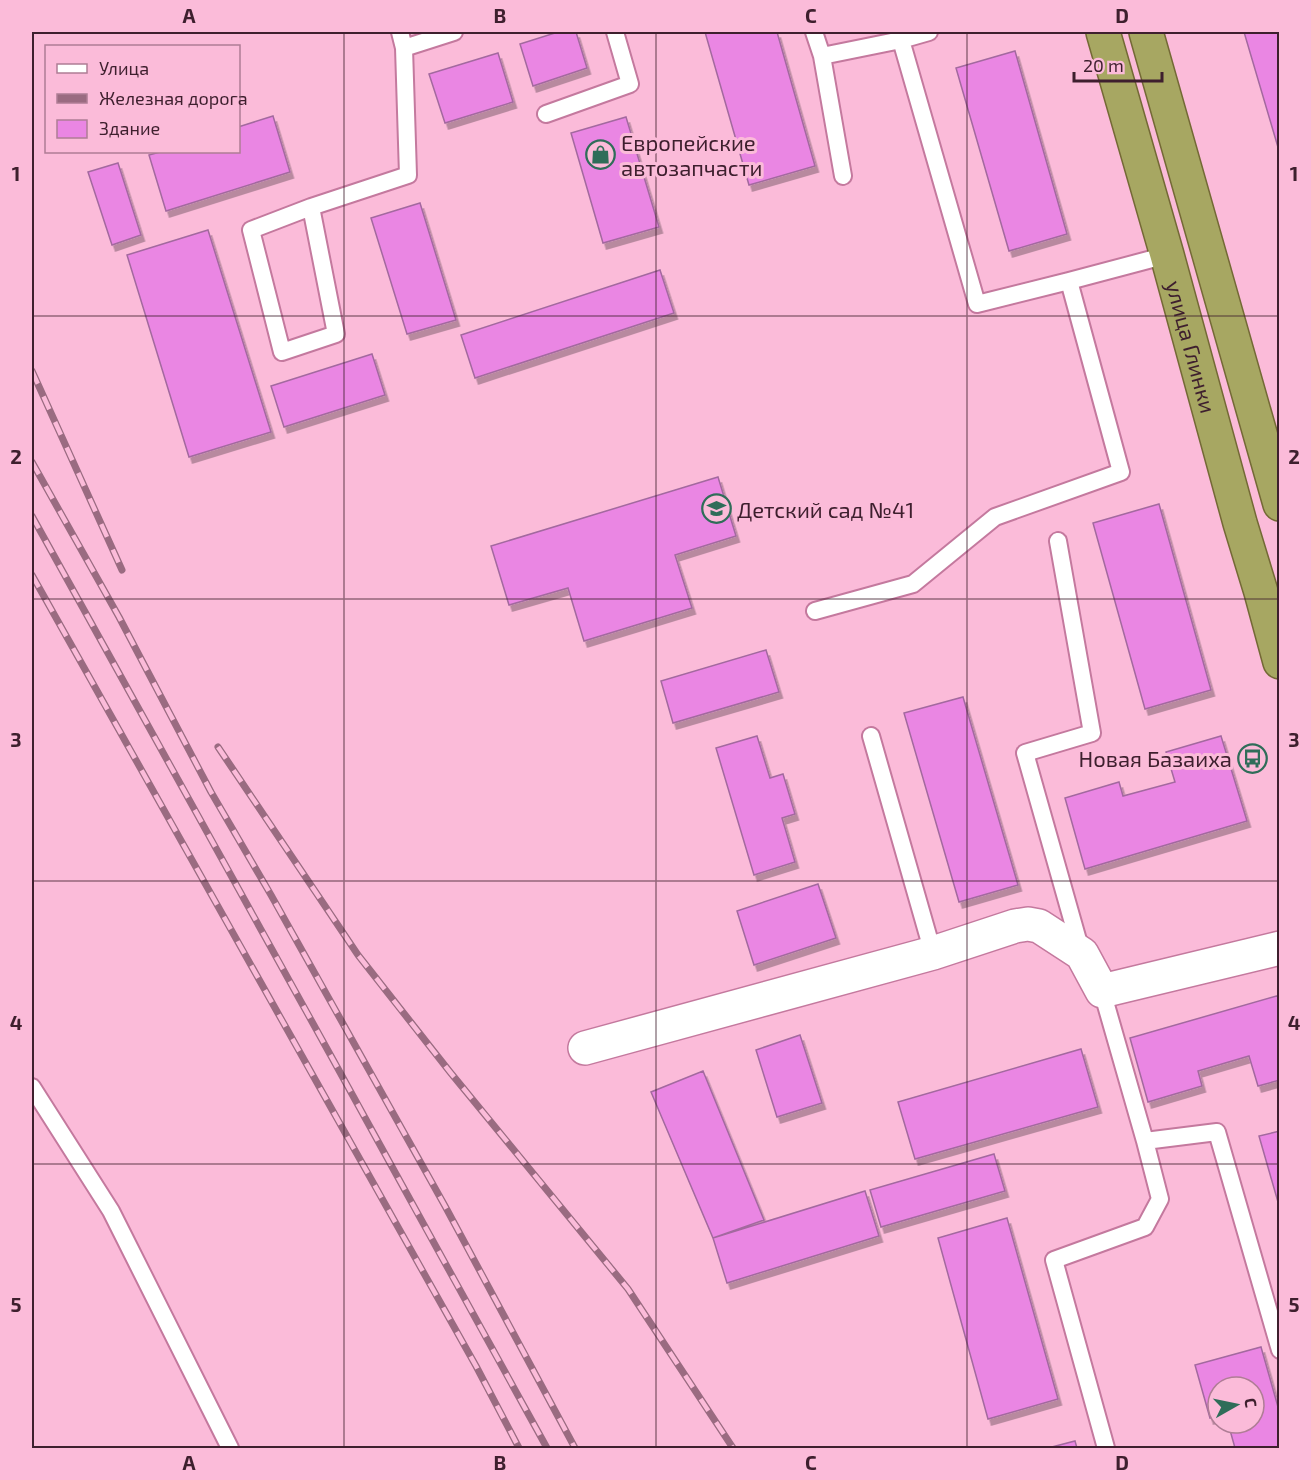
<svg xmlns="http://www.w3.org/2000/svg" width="1311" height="1480" font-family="'Exo 2',sans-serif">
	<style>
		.building { fill: #ea86e3; stroke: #a3699f; stroke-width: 1.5; filter: url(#shadow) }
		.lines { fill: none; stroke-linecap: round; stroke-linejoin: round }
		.service-casing { stroke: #c4799e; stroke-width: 20 }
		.minor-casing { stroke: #c4799e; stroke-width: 36 }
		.trunk-casing { stroke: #746936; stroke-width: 36 }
		.service { stroke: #fff; stroke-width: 16 }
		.minor { stroke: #fff; stroke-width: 33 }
		.trunk { stroke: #a7a762; stroke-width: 33 }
		.rail-casing { stroke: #9a6b81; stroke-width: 7 }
		.rail { stroke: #fbbbd9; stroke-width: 4.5; stroke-dasharray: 14; stroke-linecap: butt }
		.grid { fill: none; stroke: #3e1f2e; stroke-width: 1.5; stroke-opacity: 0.55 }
		.labels { text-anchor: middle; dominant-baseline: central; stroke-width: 6; stroke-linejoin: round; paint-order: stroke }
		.poi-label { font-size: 22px; fill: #3e1f2e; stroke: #fbbbd9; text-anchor: start }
		.street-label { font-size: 22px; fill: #3e1f2e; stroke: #fbbbd9 }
		.neatline { fill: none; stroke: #3e1f2e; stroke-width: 2 }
		.grid-label { font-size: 20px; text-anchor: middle; font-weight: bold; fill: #3e1f2e }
	</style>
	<defs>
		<filter id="shadow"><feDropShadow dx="3.5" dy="6" stdDeviation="0" flood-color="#0004"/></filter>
	</defs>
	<rect width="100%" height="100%" fill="#fbbbd9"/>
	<path class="building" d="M558 32H576L587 68 533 86 520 44Z
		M705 32H777L815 166 749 185Z
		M1244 32H1280V154Z
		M1015 51 1067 234 1009 251 956 68Z
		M498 53 513 102 445 123 429 74Z
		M273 116 290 172 166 211 149 155 160 152H238V127Z
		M626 117 659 227 603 243 571 133Z
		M118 163 141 235 112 245 88 172Z
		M420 203 456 320 407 334 371 218Z
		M208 230 271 432 189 457 127 255Z
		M660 270 674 313 475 378 461 335Z
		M372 354 385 395 284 427 271 386Z
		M718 477 736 536 675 555 692 608 584 641 568 588 509 605 491 546Z
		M1159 504 1211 690 1145 709 1093 523Z
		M766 650 779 692 673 723 661 681Z
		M963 697 1018 885 959 902 904 713Z
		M757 736 770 778 783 774 795 814 782 818 795 862 754 875 716 748Z
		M1221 736 1247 821 1085 869 1065 798 1119 782 1123 796 1175 782 1166 752Z
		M818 884 836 938 754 965 737 911Z
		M1280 995V1080L1258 1086 1249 1056 1198 1071 1202 1086 1148 1102 1130 1038Z
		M800 1035 822 1103 777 1117 756 1050Z
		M1081 1049 1098 1107 915 1159 898 1102Z
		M703 1071 764 1220 713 1238 651 1092Z
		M1280 1131V1209L1259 1136Z
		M994 1154 1005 1191 881 1227 870 1190Z
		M865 1191 879 1236 727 1283 713 1238Z
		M1007 1218 1058 1399 988 1419 938 1238Z
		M1261 1347 1280 1414V1448H1235L1228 1423H1254V1387H1218V1416L1210 1418 1195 1365Z
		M1075 1441 1077 1448H1048Z"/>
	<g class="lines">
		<defs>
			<path id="service" d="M814 32 822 56 901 40 977 304 1069 281 1167 255
				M901 40 929 32
				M404 48 454 32
				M822 56 843 176
				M546 114 630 84 615 32
				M311 207 336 334 282 352 251 230 311 207 408 175 404 48 400 32
				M1058 541 1092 733 1025 753 1081 951
				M815 611 913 584 995 517 1121 472 1069 281
				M871 736 933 953
				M1102 991 1145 1141
				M32 1087 111 1211 230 1448
				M1106 1448 1054 1260 1145 1227 1160 1199 1145 1141 1217 1132 1280 1350"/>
			<path id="minor" d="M585 1048 933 953 1015 926 1028 924 1039 926 1082 954 1102 991 1280 948"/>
			<g id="trunk">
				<path id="s1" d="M1103 32 1167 255 1240 523 1261 592 1280 662"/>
				<path d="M1146 32 1280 504"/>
			</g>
		</defs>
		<use href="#service" class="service-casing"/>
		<use href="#minor" class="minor-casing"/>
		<use href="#trunk" class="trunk-casing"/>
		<use href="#service" class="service"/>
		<use href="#minor" class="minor"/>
		<use href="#trunk" class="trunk"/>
		<defs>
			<path id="rail" d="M32 371 122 570
				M32 462 119 617 211 792 271 895 445 1206 575 1448
				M32 516 331 1056 547 1448
				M32 575 476 1366 519 1448
				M218 747 358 955 450 1072 628 1289 733 1448"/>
		</defs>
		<use href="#rail" class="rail-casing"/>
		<use href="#rail" class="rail"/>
	</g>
	<path class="grid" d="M344 32V1448M656 32V1448M967 32V1448M32 316H1280M32 599H1280M32 881H1280M32 1164H1280"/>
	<defs>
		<symbol id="shop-ring" viewBox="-11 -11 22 22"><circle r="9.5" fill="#fbbbd9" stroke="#2f6d59" stroke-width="1.5"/><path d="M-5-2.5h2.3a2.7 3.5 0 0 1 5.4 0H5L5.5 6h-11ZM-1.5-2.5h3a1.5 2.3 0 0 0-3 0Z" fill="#2f6d59"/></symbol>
		<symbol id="school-ring" viewBox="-11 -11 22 22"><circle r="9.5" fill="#fbbbd9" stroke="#2f6d59" stroke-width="1.5"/><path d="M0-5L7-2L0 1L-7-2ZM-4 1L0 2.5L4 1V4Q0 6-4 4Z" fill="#2f6d59"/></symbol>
		<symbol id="bus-ring" viewBox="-11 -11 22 22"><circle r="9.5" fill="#fbbbd9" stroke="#2f6d59" stroke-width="1.5"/><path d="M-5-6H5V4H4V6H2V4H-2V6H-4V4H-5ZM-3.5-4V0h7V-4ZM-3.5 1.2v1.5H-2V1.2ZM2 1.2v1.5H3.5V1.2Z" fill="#2f6d59"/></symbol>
	</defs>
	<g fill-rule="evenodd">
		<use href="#shop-ring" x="584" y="138" width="33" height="33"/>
		<use href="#school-ring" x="700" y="492" width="33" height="33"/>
		<use href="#bus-ring" x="1236" y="742" width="33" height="33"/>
	</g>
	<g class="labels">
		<g class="poi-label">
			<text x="621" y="142">Европейские<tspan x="621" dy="25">автозапчасти</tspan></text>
			<text x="737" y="509">Детский сад №41</text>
			<text x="1232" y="758" text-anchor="end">Новая Базаиха</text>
		</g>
		<g class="street-label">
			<text stroke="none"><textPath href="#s1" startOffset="327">улица Глинки</textPath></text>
		</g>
	</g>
	<rect width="1311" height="1480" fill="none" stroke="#fbbbd9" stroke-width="66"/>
	<rect x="45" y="45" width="195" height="108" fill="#fbbbd9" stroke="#af7d95" stroke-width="1.5"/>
	<rect x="57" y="64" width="30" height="9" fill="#ffffff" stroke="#af7d95" stroke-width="1.5"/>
	<text x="99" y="75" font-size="18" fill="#3e1f2e">Улица</text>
	<rect x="57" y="94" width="30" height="9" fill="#9a6b81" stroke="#af7d95" stroke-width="1.5"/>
	<text x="99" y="105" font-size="18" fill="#3e1f2e">Железная дорога</text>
	<rect x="57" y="120" width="30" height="18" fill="#ea86e3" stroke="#af7d95" stroke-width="1.5"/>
	<text x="99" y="135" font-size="18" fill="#3e1f2e">Здание</text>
	<g transform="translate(1236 1405) rotate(81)"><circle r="28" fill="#fbbbd9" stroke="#af7d95" stroke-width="1.5"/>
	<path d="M0-4.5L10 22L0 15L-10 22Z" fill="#2f6d59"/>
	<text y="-9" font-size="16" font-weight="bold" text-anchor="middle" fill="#3e1f2e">С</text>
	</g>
	<path d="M1074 72v9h88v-9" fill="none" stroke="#3e1f2e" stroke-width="3"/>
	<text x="1083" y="72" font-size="18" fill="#3e1f2e" stroke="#fbbbd9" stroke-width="4.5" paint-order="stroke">20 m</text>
	<rect x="33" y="33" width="1245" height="1414" class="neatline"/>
	<g class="grid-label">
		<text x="189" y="23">A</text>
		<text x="500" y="23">B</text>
		<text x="811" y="23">C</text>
		<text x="1122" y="23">D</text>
		<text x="16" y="181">1</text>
		<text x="1294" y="181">1</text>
		<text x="16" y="464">2</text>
		<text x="1294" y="464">2</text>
		<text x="16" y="747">3</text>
		<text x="1294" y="747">3</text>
		<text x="16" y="1030">4</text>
		<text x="1294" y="1030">4</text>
		<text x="16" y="1312">5</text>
		<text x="1294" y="1312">5</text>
		<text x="189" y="1470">A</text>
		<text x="500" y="1470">B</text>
		<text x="811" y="1470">C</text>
		<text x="1122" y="1470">D</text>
	</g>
</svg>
